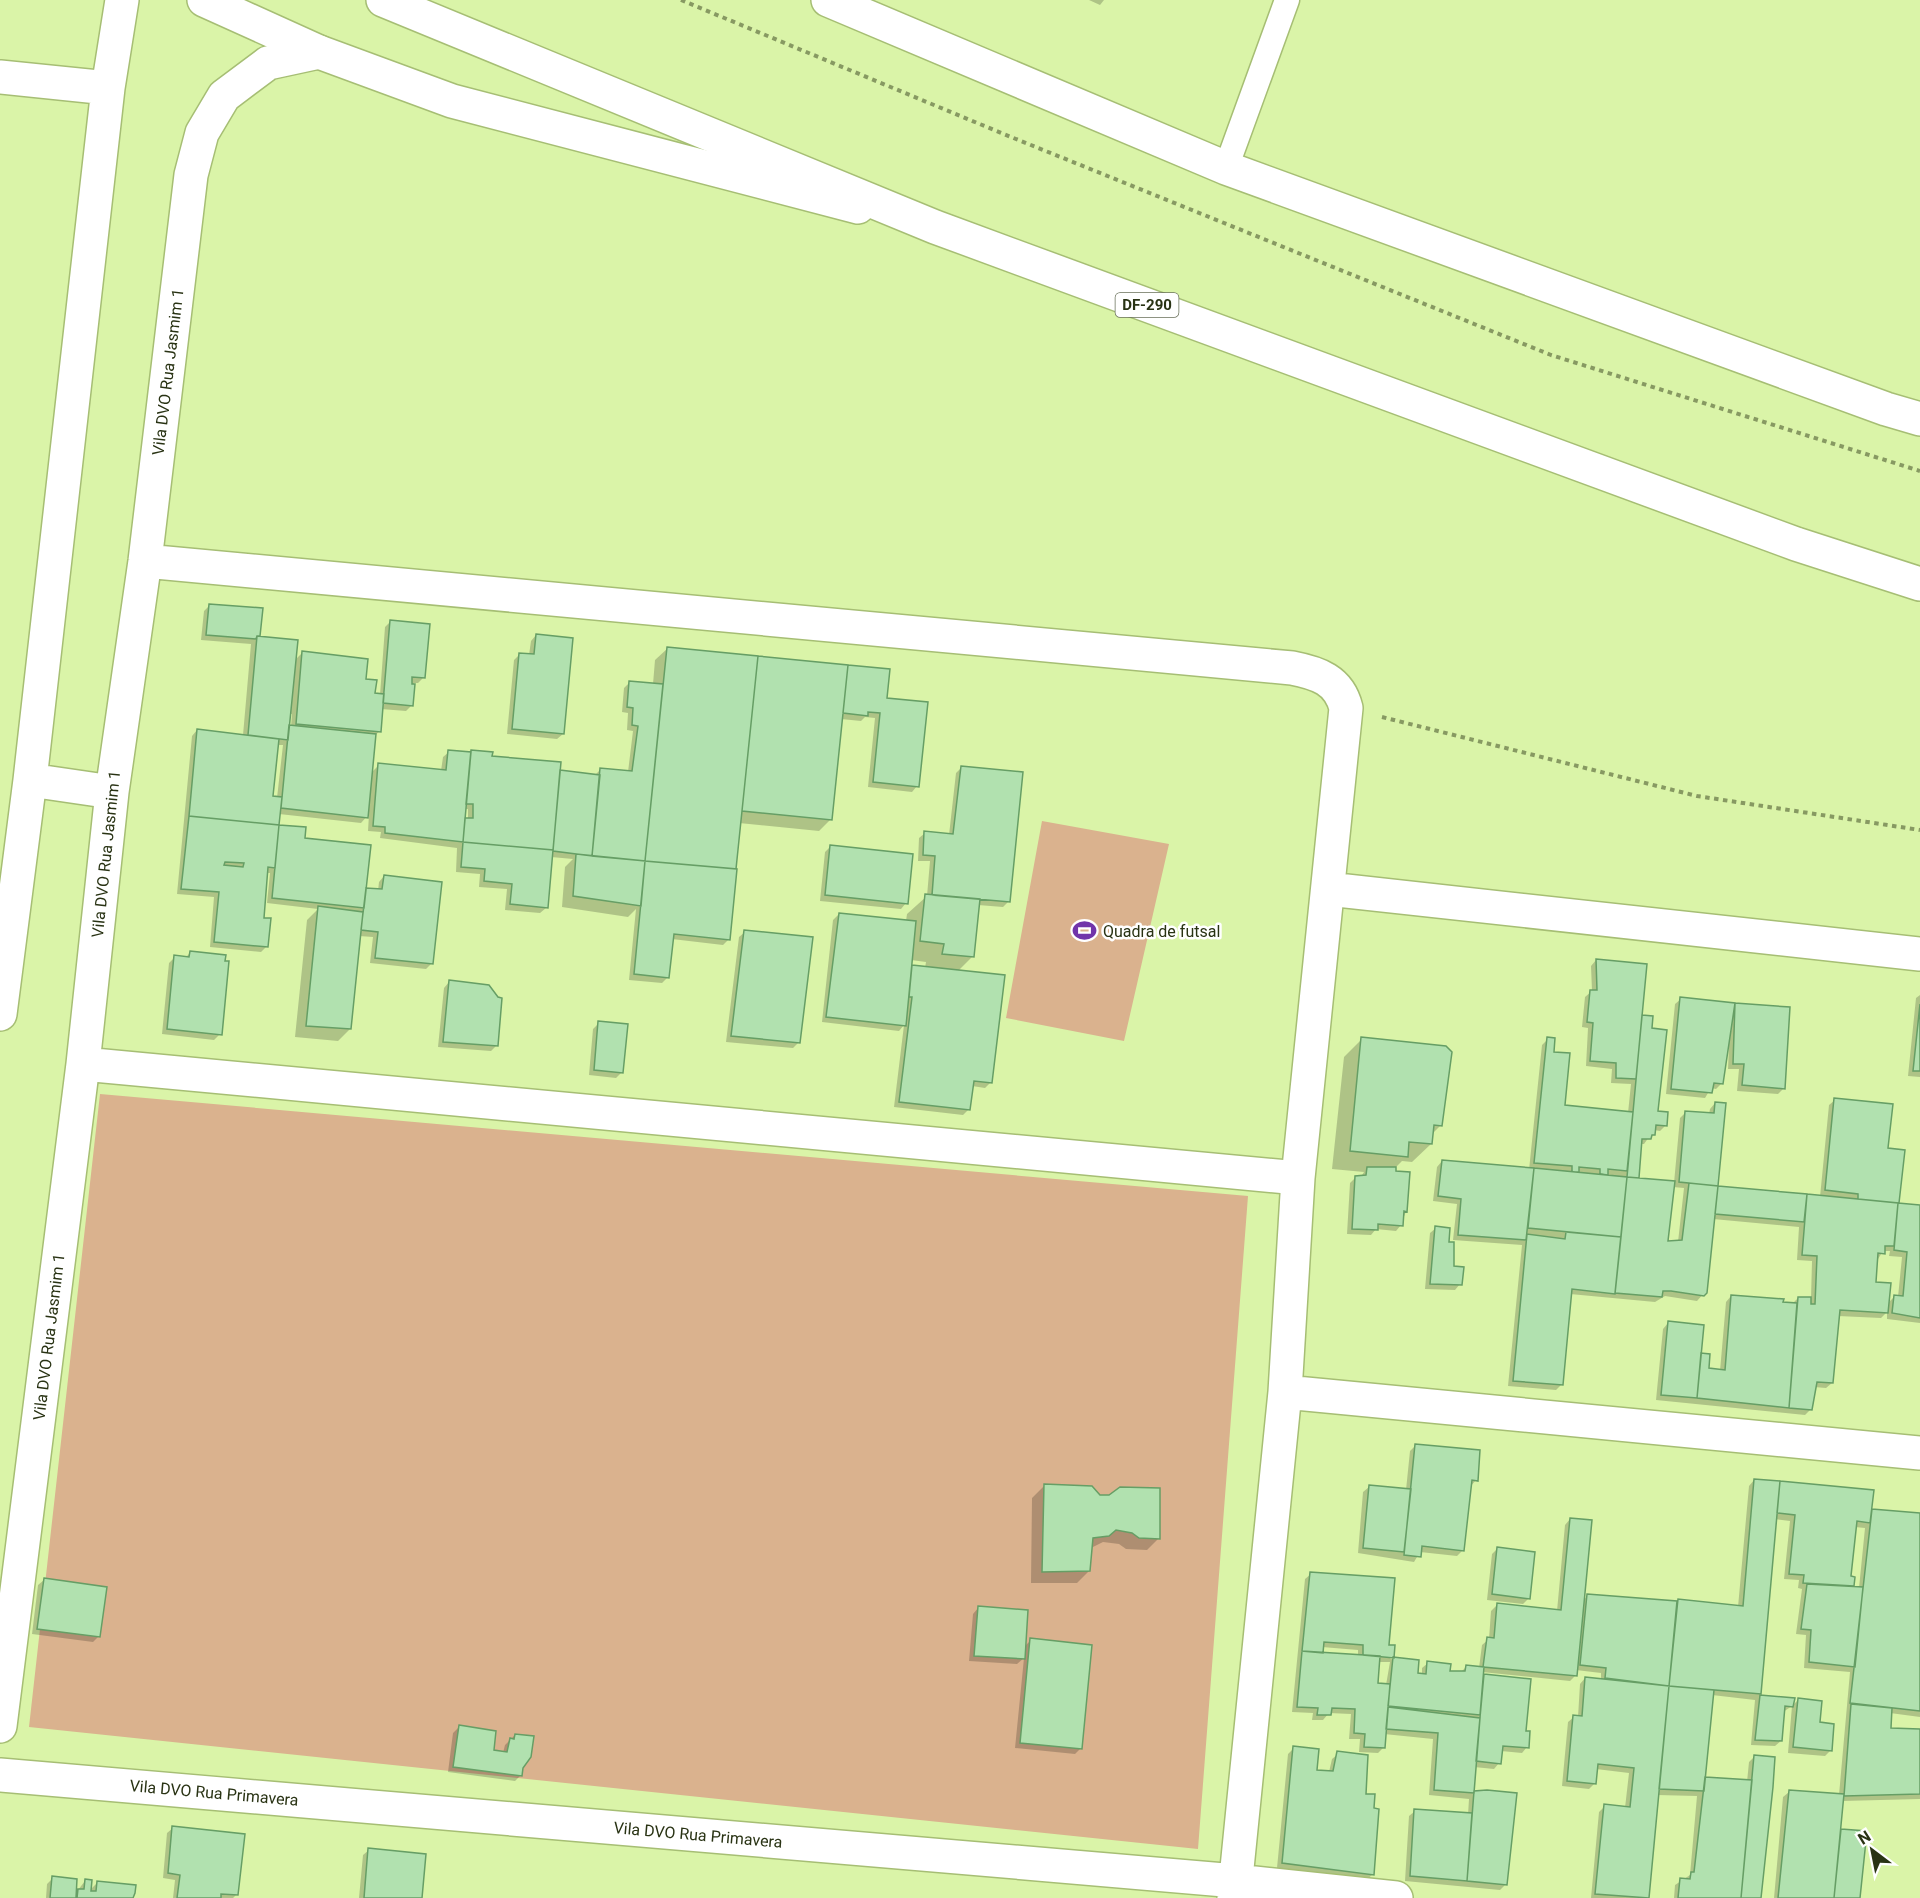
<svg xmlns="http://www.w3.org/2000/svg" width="1920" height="1898" font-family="Roboto,sans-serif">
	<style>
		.green { fill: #dab28e }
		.shadow { fill: #0003; fill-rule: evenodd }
		.building { fill: #b1e1af; stroke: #669e65; stroke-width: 1.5; fill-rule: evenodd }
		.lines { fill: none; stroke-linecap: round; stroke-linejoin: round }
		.service-casing { stroke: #a6be74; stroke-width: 27 }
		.minor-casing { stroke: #a6be74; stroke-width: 36 }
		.secondary-casing { stroke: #a6be74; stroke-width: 36 }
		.trunk-casing { stroke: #a6be74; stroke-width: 36 }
		.path { stroke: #879962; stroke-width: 4; stroke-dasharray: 4.5 4.5; stroke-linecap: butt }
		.service { stroke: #fff; stroke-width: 24 }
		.minor { stroke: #fff; stroke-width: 33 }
		.secondary { stroke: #fff; stroke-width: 33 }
		.trunk { stroke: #fff; stroke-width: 33 }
		.labels { text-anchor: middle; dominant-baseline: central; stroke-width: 5; stroke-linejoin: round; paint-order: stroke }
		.shield { fill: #fff; stroke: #69705a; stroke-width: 1.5 }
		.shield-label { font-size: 15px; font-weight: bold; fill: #293314 }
		.street-label { font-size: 16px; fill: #293314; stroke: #fff }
		.poi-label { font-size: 16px; fill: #293314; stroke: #fff; text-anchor: start }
	</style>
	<rect width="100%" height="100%" fill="#daf4a8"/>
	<path class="green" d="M1042 821 1169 844 1124 1041 1006 1018Z
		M100 1094 1248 1196 1198 1849 29 1727Z"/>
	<path class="shadow" d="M1089 0H1104L1100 5Z
		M210 605 261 610 258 637 294 661 303 652 364 680 374 695H380L385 627 391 621 423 678 418 683H414L412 705 406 711 381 709 380 731 374 736 371 773 379 765 441 771 443 757 449 752 471 751 558 771 595 775 601 769 628 772 633 731 627 730 628 713 622 712 624 688 630 682 653 684 655 660 668 648 888 670 885 699 917 786 912 792 868 787 875 718 865 717 861 721 841 719 831 819 819 831 739 823 729 939 723 945 672 939 668 977 662 983 629 980 636 909 628 917 562 907 565 867 573 859 551 857 546 908 540 913 505 910 507 889 479 887 480 874 456 872 457 848 380 838 381 832 368 831 369 814 361 823 279 814 278 826 304 840 364 890 378 891 379 882 384 876 431 964 426 969 370 963 373 937 359 936 350 1029 338 1041 295 1037 307 920 318 909 267 903 270 873H266L262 919 267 946 261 952 210 947 214 897 177 894 192 736 197 730 243 735 251 644 201 640 204 611ZM289 714H292L291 727H288ZM277 745H283L277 798 272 797ZM464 809H468V819H463Z
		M536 635 563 734 557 739 507 734 514 660 520 654 529 655 531 641Z
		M962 767 1008 902 1003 907 978 905 973 956 957 972 991 1082 985 1088 972 1086 969 1109 963 1115 894 1107 904 1025 899 1031 822 1022 833 920 839 914 906 921 907 914 927 896 930 861H918L919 838 925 833 949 835 956 773ZM911 960 926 962 925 968 910 967Z
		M831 846 906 903 901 909 820 901 825 852Z
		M745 932 799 1042 793 1048 726 1042 739 937Z
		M190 953 220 1034 214 1040 162 1034 169 963 175 957 185 958Z
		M1596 960 1640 1016 1657 1112 1666 1125 1660 1131 1654 1130 1644 1144H1640L1637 1179 1674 1183 1680 1118 1685 1113 1709 1114 1710 1109 1715 1103 1716 1187 1820 1197 1829 1105 1835 1100 1887 1150 1903 1151 1898 1204 1920 1206V1323L1887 1319V1312L1881 1318 1838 1316 1832 1383 1826 1388 1814 1387 1811 1409 1805 1415 1656 1400 1663 1329 1668 1323 1699 1355 1707 1369 1720 1371 1726 1302 1731 1296 1792 1304 1798 1298 1811 1299 1812 1261 1797 1260 1799 1227 1713 1219 1705 1292 1697 1301 1665 1296 1655 1302 1570 1294 1561 1385 1556 1390 1508 1386 1522 1245 1453 1240 1457 1204 1433 1201 1437 1167 1442 1161 1529 1170 1542 1045 1548 1039 1563 1107 1628 1113 1631 1084 1611 1083 1612 1069 1586 1066 1588 1028 1582 1027 1585 997 1592 991 1591 966ZM1673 1187 1684 1188 1678 1242 1666 1243ZM1883 1251H1890L1889 1256 1902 1257 1898 1297H1894L1887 1304 1874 1283 1878 1259Z
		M449 982 496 1046 491 1051 438 1047 444 988Z
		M1920 995V1077L1908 1076 1916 998Z
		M1681 999 1788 1008 1783 1089 1778 1094 1737 1091 1739 1069H1728L1729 1046 1725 1050 1722 1083 1716 1089 1711 1088 1705 1098 1666 1094 1675 1004Z
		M599 1023 622 1072 616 1078 589 1075 593 1029Z
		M1362 1039 1441 1125 1432 1134 1431 1144 1412 1162 1402 1161 1395 1168 1406 1211 1401 1225 1396 1231 1376 1229 1371 1235 1347 1234 1350 1183 1356 1177H1361L1364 1172 1332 1169 1344 1057Z
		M1436 1228 1448 1244 1452 1267 1460 1284 1455 1290 1425 1289 1430 1233Z
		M1416 1445 1476 1480 1470 1487 1463 1550 1457 1556 1420 1552 1414 1562 1358 1553 1363 1492 1369 1487 1406 1490 1410 1451Z
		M1754 1480 1870 1510 1920 1515V1717L1890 1713 1889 1729 1920 1730V1799L1842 1801 1839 1830 1865 1833 1859 1898H1774L1783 1797 1789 1792 1839 1795 1850 1672 1804 1668 1806 1635 1796 1634 1802 1589 1798 1588 1799 1580 1784 1579 1790 1521 1775 1519 1760 1696 1793 1699 1792 1706 1798 1700 1819 1724 1831 1750 1825 1756 1788 1753 1792 1706 1783 1712 1781 1741 1775 1746 1751 1745 1755 1700 1712 1695 1704 1778 1747 1782 1749 1762 1755 1756 1759 1898H1674L1675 1885 1690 1875 1697 1796 1657 1795 1647 1898H1591L1599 1812 1605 1806 1625 1808 1629 1773 1596 1769 1595 1783 1589 1789 1562 1786 1568 1722 1574 1717H1578L1580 1684 1585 1678 1601 1680V1673L1576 1670 1575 1676 1570 1681 1482 1672V1676L1529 1680 1524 1733 1527 1747 1522 1753 1501 1751 1499 1763 1494 1769 1474 1767 1473 1792 1515 1794 1506 1884 1500 1890 1405 1881 1409 1816 1415 1811 1468 1815 1469 1799 1429 1795 1433 1739 1384 1734 1383 1748 1378 1753 1359 1752 1360 1739H1349L1351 1714 1329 1713 1323 1720H1312L1313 1713 1292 1712 1305 1579 1311 1574 1388 1646 1392 1657 1390 1659 1417 1661 1416 1674 1422 1675V1668L1428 1663 1448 1673H1460L1466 1667 1479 1668 1482 1645 1489 1639 1491 1611 1497 1605 1557 1611 1565 1525 1570 1519 1583 1601 1588 1595 1738 1607 1749 1486ZM1855 1527 1865 1528 1859 1588H1852L1853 1578 1849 1577ZM1322 1647 1358 1650V1656L1322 1654ZM1378 1662H1390L1386 1685 1376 1684Z
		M1044 1486 1099 1497 1159 1538 1147 1550 1126 1549 1119 1544 1103 1542 1091 1548 1089 1571 1077 1583H1031L1032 1498Z
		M1497 1549 1529 1598 1523 1604 1487 1600 1492 1554Z
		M44 1580 99 1636 93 1642 32 1634 38 1585Z
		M978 1608 1024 1647 1031 1640 1081 1748 1075 1754 1015 1748 1024 1658 1017 1664 969 1661 973 1614Z
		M459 1727 492 1751 503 1753 505 1745 515 1735 522 1768 521 1775 515 1781 448 1772 453 1733Z
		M1294 1748 1315 1771 1329 1772 1332 1759 1338 1754 1364 1795 1372 1875 1366 1880 1277 1868 1288 1754Z
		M173 1828 236 1895 233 1898H173L175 1880 163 1878 167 1833Z
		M369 1850 420 1898H359L363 1855Z
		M53 1878 74 1895 85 1881 89 1891 98 1882 132 1898H46L47 1884Z"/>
	<path class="building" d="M209 604 263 608 260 636H257L256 639 206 635Z
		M390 620 430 624 425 678 412 677V684H415L413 706 383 703Z
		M536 634 573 638 564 734 512 729 519 653 534 654Z
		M257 636 298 640 288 740 248 735Z
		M667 647 758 656 736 869 645 861Z
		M302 651 368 659 366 679 377 680 375 693 384 694 381 732 296 724Z
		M758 656 848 665 832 820 742 811Z
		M848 665 890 669 887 698 928 702 919 787 873 782 880 713 868 712V716L843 713Z
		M629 681 663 684 645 861 592 856 600 768 632 771 638 726 632 725 633 708 627 707Z
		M289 725 376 734 368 818 281 808Z
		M197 729 279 739 273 796 282 797 279 825 189 816Z
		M448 750 471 752 463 842 385 833V827L373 826 378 763 446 770Z
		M471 750 493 752 492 756 561 762 553 850 463 842 465 818H473V804H466Z
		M961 766 1023 772 1010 902 932 895 935 856 923 855 924 831 953 834Z
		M560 770 600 775 592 856 553 851Z
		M189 816 279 825 275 868 268 867 264 918H271L268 947 214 942 219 892 181 889ZM225 862 244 863 243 867 224 865Z
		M279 825 306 827 305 838 371 845 364 908 272 898Z
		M463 842 553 850 548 908 510 904 512 884 484 881 485 869 461 867Z
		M830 845 913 854 908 904 825 895Z
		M576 854 645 861 641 906 573 896Z
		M645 861 737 869 730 940 674 934 669 978 634 974Z
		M384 875 442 882 433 964 375 958 378 932 361 930 366 888 382 889Z
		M925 894 980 899 974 957 942 954 944 944 920 941Z
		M318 906 363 912 351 1029 306 1026Z
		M839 913 916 921 906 1026 826 1017Z
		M744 930 813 937 800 1043 731 1036Z
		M190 951 226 955 225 961H229L222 1035 167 1029 174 955 189 957Z
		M1596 959 1647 964 1636 1079 1616 1078V1063L1590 1061 1593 1023 1587 1022 1590 990H1597Z
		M912 965 1005 975 992 1083 974 1081 970 1110 899 1102 912 997H909Z
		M449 980 489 985 498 997 502 998 498 1046 443 1042Z
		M1680 997 1735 1003 1723 1084 1714 1083 1712 1093 1671 1089Z
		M1735 1003 1790 1007 1785 1089 1742 1085 1744 1064H1733Z
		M1920 1004V1071H1913Z
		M1642 1015 1653 1016 1652 1028 1667 1030 1658 1111 1668 1112 1667 1126 1656 1125 1655 1135H1652L1651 1139H1642L1639 1178 1627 1177Z
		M598 1021 628 1024 623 1073 594 1070Z
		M1361 1037 1446 1046 1452 1052 1442 1126 1434 1125 1432 1144 1409 1142 1408 1157 1350 1151Z
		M1547 1037 1555 1038 1554 1052 1570 1053 1565 1105 1633 1112 1627 1171 1608 1169V1175L1600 1174V1169L1579 1167V1172H1572V1166L1534 1163Z
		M1834 1098 1893 1104 1888 1148 1905 1150 1899 1203 1858 1199V1194L1825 1190Z
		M1715 1102 1726 1103 1718 1186 1679 1182 1685 1111 1714 1113Z
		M1442 1160 1534 1168 1526 1240 1458 1235 1461 1199 1438 1196Z
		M1367 1167H1396V1171L1410 1172 1407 1212 1404 1211 1403 1226 1378 1224V1230L1352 1229 1355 1176 1366 1175Z
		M1534 1168 1627 1177 1621 1237 1528 1228Z
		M1627 1177 1675 1181 1668 1241 1682 1240 1689 1183 1718 1186 1707 1293 1704 1296 1671 1291H1663L1662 1297 1615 1293Z
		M1718 1186 1807 1194 1804 1222 1715 1214Z
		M1807 1194 1898 1203 1894 1246H1885V1254L1878 1253 1876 1282 1891 1283 1888 1313 1840 1310 1833 1383 1817 1382 1812 1410 1789 1408 1798 1297H1811V1304H1815L1817 1256 1802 1255Z
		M1898 1203 1920 1205V1318L1892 1313 1894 1295 1903 1296 1907 1252 1894 1250Z
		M1435 1226 1450 1228 1449 1242H1454V1266L1464 1267 1462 1285 1430 1284Z
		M1566 1232 1621 1237 1615 1294 1572 1289 1563 1385 1513 1381 1527 1234 1565 1239Z
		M1731 1295 1784 1299 1783 1302 1797 1303 1789 1408 1697 1398 1701 1353 1710 1354 1709 1368 1725 1370Z
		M1668 1321 1704 1325 1697 1398 1661 1395Z
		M1415 1444 1480 1450 1478 1481 1472 1480 1464 1551 1422 1546 1421 1557 1404 1555Z
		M1754 1479 1780 1481 1761 1694 1669 1686 1678 1599 1743 1606Z
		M1780 1481 1874 1490 1870 1523 1857 1521 1851 1576 1855 1577 1854 1586 1803 1583 1804 1575 1789 1574 1795 1515 1777 1513Z
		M1044 1484 1092 1486 1100 1495H1109L1120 1487 1160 1488V1539L1139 1538 1132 1533 1116 1530 1109 1536 1093 1538 1090 1571 1042 1572Z
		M1369 1485 1411 1489 1404 1552 1363 1548Z
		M1872 1509 1920 1513V1711L1850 1703Z
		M1570 1518 1592 1520 1577 1676 1483 1667 1487 1637 1494 1638 1497 1603 1561 1610Z
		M1497 1547 1535 1552 1530 1599 1492 1594Z
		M1310 1572 1395 1578 1389 1645H1395L1394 1658 1363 1655V1645L1324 1642 1323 1653 1302 1651Z
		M44 1578 107 1587 100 1637 37 1629Z
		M1807 1584 1863 1587 1855 1667 1809 1662 1811 1630 1801 1629Z
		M1587 1594 1677 1601 1669 1686 1605 1678 1606 1668 1580 1665Z
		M978 1606 1028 1610 1025 1659 974 1656Z
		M1030 1638 1092 1645 1082 1749 1020 1743Z
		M1302 1651 1380 1656 1378 1683 1390 1684 1385 1748 1364 1747 1365 1734 1354 1733 1355 1709 1332 1708 1331 1715H1317L1318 1708 1297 1707Z
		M1393 1657 1419 1660 1418 1673 1426 1674 1427 1661 1451 1664 1450 1671H1465L1466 1665 1484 1667 1480 1715 1388 1706Z
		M1484 1674 1531 1679 1526 1731H1530L1529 1748 1503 1746 1501 1764 1476 1761Z
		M1585 1677 1669 1686 1649 1898 1595 1894 1604 1804 1630 1807 1634 1768 1598 1764 1596 1784 1567 1781 1573 1715 1582 1716Z
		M1669 1686 1714 1690 1704 1791 1659 1789Z
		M1760 1695 1795 1698 1793 1707 1785 1706 1782 1741 1755 1740Z
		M1798 1698 1822 1701 1820 1722 1834 1724 1832 1751 1793 1747Z
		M1851 1704 1892 1708 1891 1728 1920 1729V1794L1844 1796Z
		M1388 1707 1480 1718 1474 1793 1434 1790 1438 1733 1386 1729Z
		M459 1725 496 1731 494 1750 507 1752 510 1738 514 1739 515 1734 534 1736 531 1757 523 1768 522 1776 453 1767Z
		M1293 1746 1319 1749 1317 1770 1333 1771 1337 1751 1368 1755 1366 1794H1375L1374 1808 1379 1809 1374 1875 1282 1863Z
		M1754 1755 1775 1757 1773 1787 1761 1898H1741Z
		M1705 1777 1752 1780 1741 1898H1678L1680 1878 1690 1879 1691 1872H1694Z
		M1487 1790 1517 1793 1507 1885 1467 1881 1474 1791Z
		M1789 1790 1844 1794 1834 1898H1778Z
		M1414 1809 1472 1813 1467 1881 1410 1876Z
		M172 1826 245 1834 238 1895 221 1894V1898H177L180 1875 168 1873Z
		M1841 1829 1867 1831 1860 1898H1834Z
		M368 1848 426 1854 422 1898H364Z
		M52 1876 77 1879 76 1898H50Z
		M85 1879 92 1880 91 1891H96L97 1881 136 1885 135 1893 133 1898H77L78 1889H84Z"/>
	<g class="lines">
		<defs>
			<path id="service" d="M1226 168 1287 0"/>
			<path id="minor" d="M0 77 108 88
				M145 561 1292 668C1318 673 1339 680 1346 708L1298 1178 1285 1392 1234 1898
				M30 780 112 792
				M1328 889 1920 954
				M0 1014 30 780 108 88 122 0
				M83 1064 1298 1178
				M1285 1392 1920 1453
				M0 1726 83 1064 112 792 145 561 191 175 202 133 224 96 268 63 319 52
				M0 1775 1236 1881 1396 1898"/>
			<path id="secondary" d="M204 0 319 52 452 101 858 207"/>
			<path id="trunk" d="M383 0 935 227 1796 544 1920 584
				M828 0 1226 168 1886 409 1920 419"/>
		</defs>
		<use href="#service" class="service-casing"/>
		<use href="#minor" class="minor-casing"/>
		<use href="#secondary" class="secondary-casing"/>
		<use href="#trunk" class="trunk-casing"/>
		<path class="path" d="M681 0 1011 137 1551 355 1920 471
			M1382 717 1697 796 1920 830"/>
		<use href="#service" class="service"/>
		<use href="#minor" class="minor"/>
		<use href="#secondary" class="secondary"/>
		<use href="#trunk" class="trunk"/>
	</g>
	<defs>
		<symbol id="stadium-bare" viewBox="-9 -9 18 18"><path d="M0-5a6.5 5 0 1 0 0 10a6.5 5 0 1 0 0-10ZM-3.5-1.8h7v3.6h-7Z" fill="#7134aa" stroke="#fff" stroke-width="2.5" paint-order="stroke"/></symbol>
	</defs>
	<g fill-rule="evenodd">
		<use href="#stadium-bare" x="1068" y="914" width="33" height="33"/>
	</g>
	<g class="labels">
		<rect class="shield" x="1115.5" y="293" width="63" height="24" rx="4.5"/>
		<g class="shield-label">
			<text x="1147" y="305">DF-290</text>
		</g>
		<g class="street-label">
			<text transform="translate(168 372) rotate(-83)">Vila DVO Rua Jasmim 1</text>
			<text transform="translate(106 854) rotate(-84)">Vila DVO Rua Jasmim 1</text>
			<text transform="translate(49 1337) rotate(-83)">Vila DVO Rua Jasmim 1</text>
			<text transform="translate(214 1793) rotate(5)">Vila DVO Rua Primavera</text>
			<text transform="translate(698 1835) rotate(5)">Vila DVO Rua Primavera</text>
		</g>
		<g class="poi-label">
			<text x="1103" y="931">Quadra de futsal</text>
		</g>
	</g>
	<g transform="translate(1872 1850) rotate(328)" stroke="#ffffff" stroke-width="4.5" paint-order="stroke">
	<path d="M0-4.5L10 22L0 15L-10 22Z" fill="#293314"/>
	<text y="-9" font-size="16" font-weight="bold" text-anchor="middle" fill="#293314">N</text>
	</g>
</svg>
